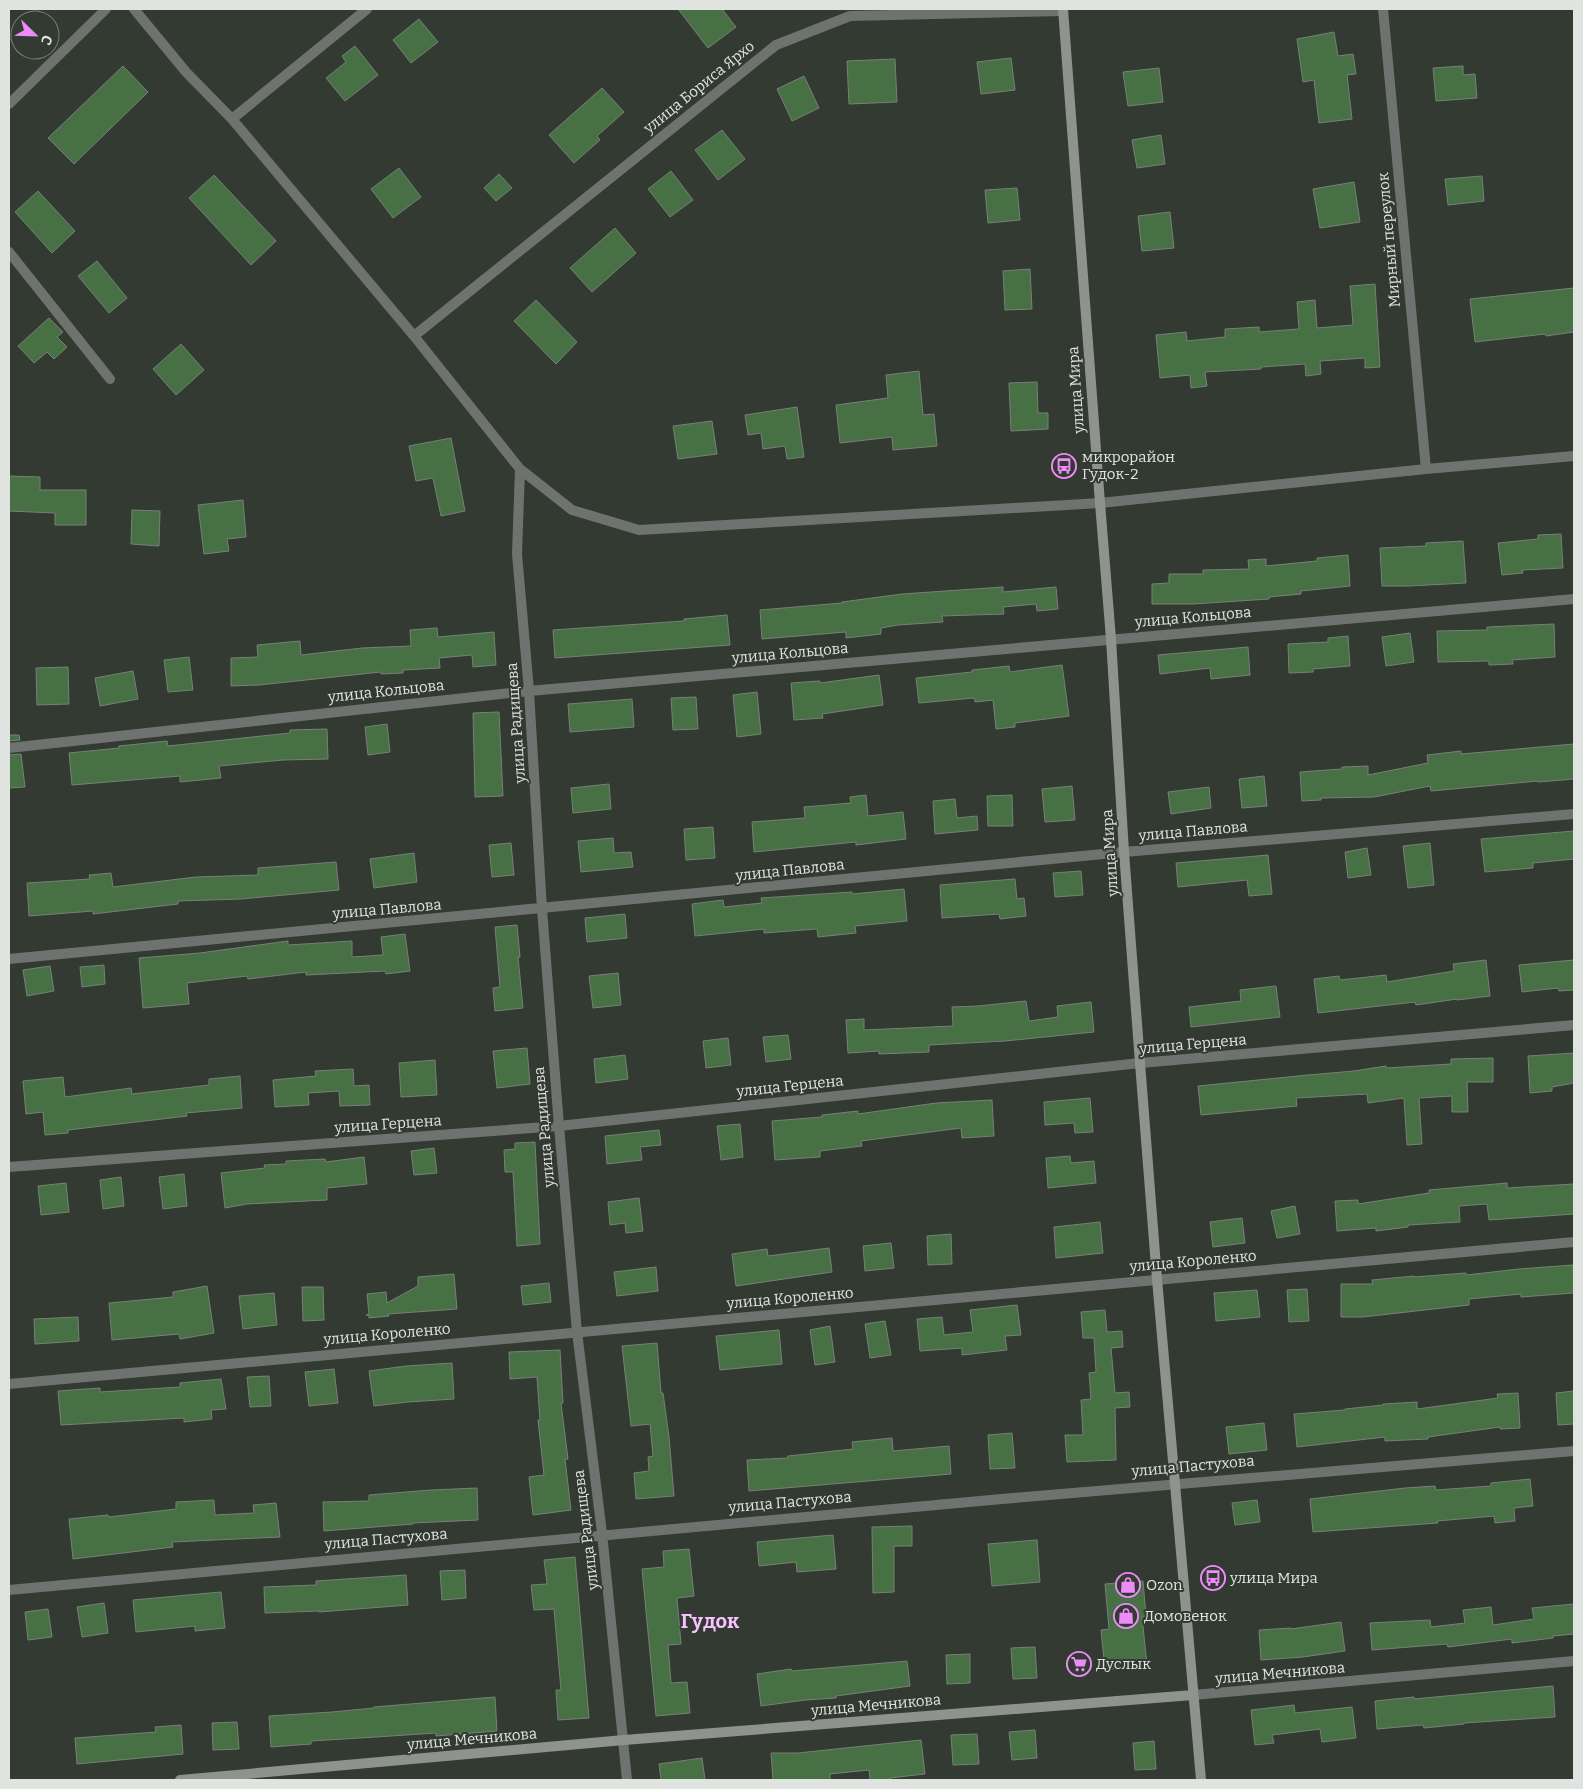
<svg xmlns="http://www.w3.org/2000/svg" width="1583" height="1789" font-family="Bitter,serif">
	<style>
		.building { fill: #477045; stroke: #788078 }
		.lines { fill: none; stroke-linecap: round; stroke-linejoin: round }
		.street { stroke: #6f736f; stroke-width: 10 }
		.secondary { stroke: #8e938d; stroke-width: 10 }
		.labels { text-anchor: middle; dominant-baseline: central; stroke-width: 4; stroke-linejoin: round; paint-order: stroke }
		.street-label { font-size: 15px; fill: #e0e4e0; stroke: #333a32 }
		.poi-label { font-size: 15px; fill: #e0e4e0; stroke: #333a32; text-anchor: start }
		.district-label { font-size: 20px; font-weight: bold; fill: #f8c2ff; stroke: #333a32 }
	</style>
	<rect width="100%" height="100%" fill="#333a32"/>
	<path class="building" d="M678 9H722L736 27 708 48Z
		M419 19 438 42 411 63 393 40Z
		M1334 32 1338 56 1353 54 1356 74 1347 75 1352 119 1319 123 1314 80 1303 82 1297 39Z
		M355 46 378 75 345 101 326 78 346 62 342 56Z
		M1011 58 1015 90 981 94 977 62Z
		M895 59 897 102 849 104 847 61Z
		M123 66 148 92 74 164 48 138Z
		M1463 66V75L1475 74 1477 98 1436 101 1433 68Z
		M1159 68 1163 102 1128 106 1123 72Z
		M804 76 819 108 792 121 777 89Z
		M602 88 624 112 597 136 600 140 574 163 549 135Z
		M722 130 745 159 718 180 695 150Z
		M1161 135 1165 164 1137 168 1132 140Z
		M399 168 421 197 393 218 371 189Z
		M671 171 693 200 670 217 648 189Z
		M499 174 512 188 496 201 484 188Z
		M214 175 276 241 251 265 189 198Z
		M1482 176 1484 201 1448 205 1445 179Z
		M1354 182 1360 222 1320 228 1313 189Z
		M1017 188 1020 220 988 223 985 190Z
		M38 191 75 231 52 253 15 212Z
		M1170 212 1174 248 1142 251 1138 216Z
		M615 228 636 253 592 292 570 268Z
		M97 261 127 298 109 313 78 276Z
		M1030 269 1032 309 1005 310 1003 271Z
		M1375 284 1380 367 1365 368V358L1320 361 1321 374 1306 376 1305 364 1261 367V369L1205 372 1207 386 1191 388 1190 375 1160 378 1156 335 1186 332 1187 341 1225 337V329L1259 327V332L1299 329 1297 302 1315 300 1317 328 1353 325 1350 286Z
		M1574 288V332L1546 336 1545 334 1475 342 1470 299Z
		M536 300 577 342 556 364 514 321Z
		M49 318 63 332 57 337 67 347 54 359 47 352 34 363 18 346Z
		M181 344 204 370 176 395 153 369Z
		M919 371 923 415 934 414 937 446 893 450 892 437 840 443 836 405 888 398 886 375Z
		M1037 382 1038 413H1048V429L1011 431 1009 383Z
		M797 407 804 457 787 459 785 446 763 449 761 433 748 435 745 415Z
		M712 421 717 454 678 459 673 426Z
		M451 438 465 511 441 516 433 478 416 481 409 446Z
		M9 476 40 477V490H86V525H55V513L9 511Z
		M243 500 246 537 227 539 229 551 204 554 198 505Z
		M132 510 160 511 159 546 131 544Z
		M1561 534 1563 568 1522 570 1523 573 1502 575 1498 543 1538 539V535Z
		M1463 541 1466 583 1409 586H1382L1380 548 1426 546V543Z
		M1348 555 1350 586 1301 591V594L1269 597V599L1193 604H1152V584L1169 583V574H1203V570L1249 569 1248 560 1266 559V566L1317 561V558Z
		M1003 587V592L1056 587 1058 609 1037 611 1036 604 1003 607 1004 614 942 616 943 622 898 625 881 628V634L846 638V632L762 639 760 610 842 603V602L902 594Z
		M727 615 730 645 555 658 553 630 684 621V619Z
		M1554 624 1555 657 1512 660 1513 664 1489 665V661L1438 662 1437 631 1487 630V627Z
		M437 628 438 637 494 632 496 665 473 667 472 655 439 658 440 668 403 670V673L381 674V672L259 685 231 686V658L258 657 257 645 300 641 301 655 362 648 411 646 410 630Z
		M1410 633 1414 662 1386 666 1382 637Z
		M1348 636 1350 666 1313 669V672L1289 673 1288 644 1328 642V638Z
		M1248 647 1250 675 1211 679 1210 668 1160 674 1158 655Z
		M189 657 193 690 168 692 164 660Z
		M1062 665 1069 716 1015 723V727L996 729 993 700 975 702 974 698 919 703 916 678 972 672V670L1009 666 1010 672Z
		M68 667 69 704 37 705 36 668Z
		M133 671 138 699 100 706 95 678Z
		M879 675 883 705 822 714 823 718 794 720 791 683 820 681V683Z
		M757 692 761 734 737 737 733 695Z
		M696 697 698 729 673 730 671 698Z
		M632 699 634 727 570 732 568 704Z
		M499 712 503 796 475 797 473 713Z
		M387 724 390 752 368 755 365 727Z
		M327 729 328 759 283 760 219 766 221 778 180 782V776L72 785 69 753 119 748V746L167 741 168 746 290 733V730Z
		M9 735H19L20 740 9 741Z
		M1574 744V779L1538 782V781L1431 791 1430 786 1374 797 1321 798V800L1302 801 1300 772 1342 769V767L1368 766V775L1428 763 1427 755 1461 751V754Z
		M21 754 25 787 9 788V755Z
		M1264 776 1267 806 1242 808 1239 779Z
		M609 784 611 809 573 813 571 788Z
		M1072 786 1075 820 1045 822 1042 789Z
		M1209 787 1211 808 1171 814 1168 792Z
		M866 795 868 816 903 812 906 839 856 845V842L754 852 752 822 805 818 804 807 851 803 850 797Z
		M1012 795 1013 826H988L987 796Z
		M955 799 957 818 977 816 978 830 935 834 933 801Z
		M713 827 715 858 686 860 684 829Z
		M1574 831V859L1533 863V868L1485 872 1481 839Z
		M613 838 614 853 631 852 633 867 581 872 578 841Z
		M511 843 514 875 492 877 489 845Z
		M1430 843 1434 885 1408 888 1403 846Z
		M1367 848 1371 875 1348 878 1345 852Z
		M414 853 417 882 374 888 370 859Z
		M1268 855 1272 894 1249 896 1247 880 1178 887 1176 863Z
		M336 862 339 890 241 899 178 901V904L93 914V911L29 916 27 883 90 879 89 875 111 873 113 887 196 877 258 875V868Z
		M1081 871 1083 895 1055 897 1053 873Z
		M1015 879 1017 899 1024 898 1026 916 1000 919 999 914 942 918 940 885Z
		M904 889 907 921 855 926 856 933 818 937 817 929 764 933V929L695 936 692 904 723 900 724 907 762 903 761 898 852 892V894Z
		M625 914 627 938 587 942 585 918Z
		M517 925 520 957H518L523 1008 495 1011 493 988 500 987 495 927Z
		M405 934 410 971 386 974 385 971 306 975V972L248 979 247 976 187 983 189 1004 143 1008 139 958 200 953 288 941V945L352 941V957L383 955 381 937Z
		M1486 960 1490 996 1457 1000V999L1416 1005 1415 1002 1318 1013 1314 979 1339 976 1340 980 1386 975 1387 982 1454 971 1453 964Z
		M1574 960V990L1559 991 1558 988 1522 992 1519 965Z
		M104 965 105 984 82 987 80 967Z
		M50 966 54 991 27 996 23 970Z
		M618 973 621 1005 593 1008 589 976Z
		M1276 986 1280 1017 1191 1027 1189 1007 1241 1001 1240 990Z
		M1026 1001 1029 1021 1058 1017 1057 1006 1091 1002 1094 1032 1005 1041 929 1045V1052L879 1054V1051L848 1053 846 1020 864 1019V1030L953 1026 952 1007 978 1006Z
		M788 1035 791 1059 766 1062 763 1037Z
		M728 1038 731 1065 706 1068 703 1041Z
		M527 1048 530 1084 497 1088 493 1051Z
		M1574 1053V1083L1552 1087V1091L1530 1093 1528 1056Z
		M625 1055 628 1079 596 1083 594 1059Z
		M1493 1058V1082H1467L1468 1112H1452V1096L1419 1098 1422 1144 1407 1145 1404 1098 1368 1103 1367 1094 1296 1098 1297 1106 1201 1115 1198 1086 1308 1075 1354 1071 1386 1066V1068L1451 1064V1059Z
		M435 1060 437 1095 401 1097 399 1063Z
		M353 1069 354 1086 369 1085 370 1105 340 1106 339 1091 308 1093 309 1105 275 1107 273 1080 316 1076 315 1071Z
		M240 1076 242 1108 186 1113 187 1116 68 1130V1133L45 1135 43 1112 26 1114 23 1081 63 1077 65 1097 131 1088 132 1094 209 1085V1079Z
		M1090 1098 1093 1132 1075 1133 1074 1123 1045 1125 1044 1102Z
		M992 1100 994 1136 962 1138 961 1128 861 1141 862 1146 820 1151V1157L775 1160 772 1121 822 1117V1115L858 1111V1114L936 1103Z
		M740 1124 743 1157 721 1160 717 1126Z
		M659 1130 661 1145 640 1147 642 1160 607 1164 605 1136Z
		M535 1142 540 1244 517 1246 513 1172H505L504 1150 515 1149V1143Z
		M434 1148 437 1173 414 1175 411 1151Z
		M1070 1156 1071 1163 1094 1161 1096 1183 1048 1188 1046 1158Z
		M364 1157 367 1184 327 1188V1200L247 1204 225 1208 221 1173 265 1168 264 1165 286 1164V1161L325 1159 326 1162Z
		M184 1174 187 1206 163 1209 159 1177Z
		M121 1177 124 1206 103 1209 100 1180Z
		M66 1183 69 1212 41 1215 38 1186Z
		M1507 1183V1188L1574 1184V1214L1489 1220 1487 1204 1459 1206 1460 1222 1408 1225V1227L1376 1231V1228L1337 1231 1335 1201 1358 1200V1204L1429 1193V1190Z
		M639 1198 643 1231 626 1233 625 1223 610 1225 608 1202Z
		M1295 1206 1300 1234 1277 1238 1271 1211Z
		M1242 1218 1245 1243 1213 1247 1210 1222Z
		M1100 1222 1103 1253 1056 1258 1054 1227Z
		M951 1234 952 1264 928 1265 927 1236Z
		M891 1243 894 1268 865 1271 863 1246Z
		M829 1248 832 1272 736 1286 732 1254 767 1249 768 1256Z
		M1573 1265 1574 1293 1521 1297V1294L1469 1299V1305L1363 1317H1341V1284H1373L1372 1280 1414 1276V1277L1466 1273V1275L1519 1269Z
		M656 1267 658 1291 617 1296 614 1272Z
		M454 1274 457 1309 388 1314 389 1316 369 1318V1315H366L369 1314 367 1294 386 1292 387 1303 418 1286V1277Z
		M549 1283 551 1302 523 1305 521 1286Z
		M207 1286 214 1333 180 1339 179 1334 112 1340 109 1303 173 1297V1292Z
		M302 1287H323L324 1320 303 1321Z
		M1307 1289 1309 1321 1289 1322 1287 1290Z
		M1257 1290 1260 1317 1216 1321 1214 1293Z
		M274 1293 277 1325 243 1329 239 1296Z
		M1017 1305 1021 1335 1005 1336 1007 1350 962 1355V1348L920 1351 917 1319 942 1317 944 1335 973 1332 970 1310Z
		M1105 1310 1107 1332 1122 1331 1123 1347 1111 1348 1115 1393 1129 1392 1130 1407 1115 1408 1116 1460 1067 1462 1065 1435H1083L1081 1400 1091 1399 1089 1373 1096 1372 1094 1338H1083L1081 1312Z
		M78 1317 79 1341 35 1344 34 1319Z
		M885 1321 891 1355 870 1358 865 1324Z
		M830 1326 835 1362 815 1365 810 1330Z
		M779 1330 782 1364 720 1370 716 1336Z
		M657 1343 661 1393H663L669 1437 674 1496 636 1499 634 1473 649 1471 648 1457 653 1456 650 1424 631 1426 622 1346Z
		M560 1350 563 1403H561L568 1459H565L571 1510 533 1515 529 1477 544 1475 538 1420H540L537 1377 510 1379 509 1352Z
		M452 1363 454 1399 408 1402 374 1406 369 1371 406 1366Z
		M334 1369 338 1403 309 1406 305 1372Z
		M269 1376 271 1406 250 1407 247 1377Z
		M221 1379 226 1409 211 1410 212 1419 184 1422V1418L61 1425 58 1391 100 1388V1392L180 1387V1383Z
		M1574 1391V1424L1558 1425 1556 1393Z
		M1518 1393 1520 1428 1500 1429V1427L1428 1437V1439L1385 1441V1437L1297 1447 1294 1414 1345 1410V1409L1383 1405V1404L1417 1402V1409L1498 1398 1497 1394Z
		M1264 1423 1267 1450 1229 1454 1226 1427Z
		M1012 1433 1015 1468 990 1469 988 1435Z
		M892 1438 893 1451 949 1446 951 1474 749 1491 747 1460 788 1458V1456L853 1449 852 1442Z
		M1530 1479 1533 1506 1514 1508 1515 1521 1495 1523 1494 1516 1437 1521 1438 1523 1313 1532 1310 1499 1405 1488 1435 1486 1436 1490 1491 1486V1483Z
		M477 1488 478 1520 413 1523V1524L324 1531 323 1502 369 1501V1495L431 1490Z
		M214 1500 215 1515 254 1513 253 1505 276 1503 280 1537 172 1542 173 1547 73 1559 69 1519 108 1515 109 1517 176 1509V1502Z
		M1257 1500 1260 1522 1235 1525 1232 1503Z
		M912 1526V1546H894V1592L873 1593 872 1527Z
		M833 1535 836 1569 797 1572 796 1562 759 1566 757 1542Z
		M1037 1540 1040 1582 992 1586 988 1544Z
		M689 1549 694 1596 677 1598 681 1644 668 1645 671 1683 687 1682 690 1713 656 1716 642 1569 664 1567 663 1551Z
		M575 1557 589 1718 558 1720 556 1690H561L554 1609 534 1610 531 1585 547 1584 544 1560Z
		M465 1570 466 1598 442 1600 440 1571Z
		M406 1575 408 1605 319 1612V1611L265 1613 264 1587 316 1585V1581Z
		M1143 1581 1146 1616 1142 1617 1147 1665 1105 1670 1101 1630 1109 1629 1105 1584Z
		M221 1592 225 1628 195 1631V1626L136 1632 133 1600Z
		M104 1603 108 1633 82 1637 77 1607Z
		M1574 1604V1634L1553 1636V1638L1512 1643V1639L1448 1647 1447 1644 1372 1650 1370 1623 1430 1620 1431 1627 1465 1623 1463 1610 1491 1607 1493 1625 1534 1619 1532 1608Z
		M48 1609 52 1637 28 1640 25 1612Z
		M1341 1622 1345 1651 1303 1657 1261 1660 1259 1630 1291 1628V1629Z
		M1035 1647 1037 1678 1013 1679 1011 1648Z
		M970 1654V1683L947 1684 946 1655Z
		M907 1661 910 1686 836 1696V1698L805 1700 761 1706 757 1674 791 1669 792 1671Z
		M1553 1686 1555 1717 1464 1723V1724L1424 1728 1423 1725 1377 1729 1375 1701 1414 1697V1699Z
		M495 1697 497 1731 436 1736V1733L376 1737 311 1741V1744L271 1747 269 1716 332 1712 374 1708V1707Z
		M1294 1705 1295 1713 1352 1707 1356 1738 1322 1742 1320 1729 1272 1735 1274 1743 1255 1745 1251 1710Z
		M237 1722 239 1749 213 1750 212 1723Z
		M181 1725 183 1754 77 1764 75 1738 156 1732 155 1727Z
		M1035 1730 1037 1758 1012 1760 1009 1732Z
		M977 1734 979 1764 953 1765 951 1735Z
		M921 1740 925 1774 890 1778 891 1780H870L869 1770 830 1774V1780H773L771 1753H798Z
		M1154 1741 1156 1769 1135 1770 1133 1743Z
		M702 1758 705 1780H661L659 1764Z"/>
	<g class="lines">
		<path class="street" d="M134 9 186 72 232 119 414 336 520 469 572 510 639 530 1100 503 1426 469 1574 456
			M1383 9 1426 469
			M9 104 106 9
			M232 119 367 9
			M9 252 110 379
			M414 336 776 45 850 16 1063 11
			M520 469 517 554 529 691 542 909 559 1126 577 1332 602 1533 627 1780
			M9 748 529 691 1574 599
			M9 959 1124 852 1574 814
			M9 1167 559 1126 1140 1063 1574 1025
			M9 1384 1574 1242
			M9 1590C530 1540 1052 1493 1574 1451
			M1193 1695 1574 1661"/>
		<path class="secondary" d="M1063 9 1100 503 1111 639 1124 852 1140 1063 1157 1279 1201 1780
			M180 1780 624 1740 1193 1695"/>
	</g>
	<defs>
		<symbol id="bus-ring" viewBox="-11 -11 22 22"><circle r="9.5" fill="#333a32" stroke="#ed8cf9" stroke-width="1.5"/><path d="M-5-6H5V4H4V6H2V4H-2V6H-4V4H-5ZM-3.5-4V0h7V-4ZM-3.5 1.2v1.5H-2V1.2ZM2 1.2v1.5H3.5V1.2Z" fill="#ed8cf9"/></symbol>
		<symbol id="shop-ring" viewBox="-11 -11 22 22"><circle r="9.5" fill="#333a32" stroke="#ed8cf9" stroke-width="1.5"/><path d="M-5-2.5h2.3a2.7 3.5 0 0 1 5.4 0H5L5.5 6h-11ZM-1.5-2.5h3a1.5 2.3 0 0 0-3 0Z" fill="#ed8cf9"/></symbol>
		<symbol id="supermarket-ring" viewBox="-11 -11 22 22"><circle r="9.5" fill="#333a32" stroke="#ed8cf9" stroke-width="1.5"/><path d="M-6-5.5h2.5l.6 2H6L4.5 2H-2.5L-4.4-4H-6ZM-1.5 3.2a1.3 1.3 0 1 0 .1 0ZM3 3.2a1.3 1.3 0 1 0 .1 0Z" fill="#ed8cf9"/></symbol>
	</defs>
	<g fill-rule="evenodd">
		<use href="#bus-ring" x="1050" y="452" width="28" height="28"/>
		<use href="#bus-ring" x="1199" y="1564" width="28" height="28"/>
		<use href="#shop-ring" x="1114" y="1571" width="28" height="28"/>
		<use href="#shop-ring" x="1112" y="1602" width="28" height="28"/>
		<use href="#supermarket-ring" x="1065" y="1650" width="28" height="28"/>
	</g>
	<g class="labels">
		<g class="street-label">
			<text transform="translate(699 87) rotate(-39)">улица Бориса Ярхо</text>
			<text transform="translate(1389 240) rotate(-95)">Мирный переулок</text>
			<text transform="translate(1076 390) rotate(-94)">улица Мира</text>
			<text transform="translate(1193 617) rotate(-5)">улица Кольцова</text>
			<text transform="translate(790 653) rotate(-5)">улица Кольцова</text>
			<text transform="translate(386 691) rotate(-6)">улица Кольцова</text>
			<text transform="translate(516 723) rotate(-94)">улица Радищева</text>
			<text transform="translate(1193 831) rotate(-5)">улица Павлова</text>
			<text transform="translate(1110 853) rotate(-94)">улица Мира</text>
			<text transform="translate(790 870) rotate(-6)">улица Павлова</text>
			<text transform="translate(387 909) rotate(-5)">улица Павлова</text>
			<text transform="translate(1193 1044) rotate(-5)">улица Герцена</text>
			<text transform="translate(790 1086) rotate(-6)">улица Герцена</text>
			<text transform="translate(388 1124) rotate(-4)">улица Герцена</text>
			<text transform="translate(544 1127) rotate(-95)">улица Радищева</text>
			<text transform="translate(1193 1261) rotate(-5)">улица Короленко</text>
			<text transform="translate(790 1298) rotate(-5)">улица Короленко</text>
			<text transform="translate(387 1334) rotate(-5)">улица Короленко</text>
			<text transform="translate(1193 1466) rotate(-5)">улица Пастухова</text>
			<text transform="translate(790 1502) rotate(-5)">улица Пастухова</text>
			<text transform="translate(586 1530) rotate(-97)">улица Радищева</text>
			<text transform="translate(386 1539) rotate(-5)">улица Пастухова</text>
			<text transform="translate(1280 1673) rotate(-5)">улица Мечникова</text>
			<text transform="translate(876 1705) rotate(-5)">улица Мечникова</text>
			<text transform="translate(472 1739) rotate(-5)">улица Мечникова</text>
		</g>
		<g class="poi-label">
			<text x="1082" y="457">микрорайон<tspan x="1082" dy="17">Гудок-2</tspan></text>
			<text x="1230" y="1578">улица Мира</text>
			<text x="1146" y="1585">Ozon</text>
			<text x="1144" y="1616">Домовенок</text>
			<text x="1096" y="1664">Дуслык</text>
		</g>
		<g class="district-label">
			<text x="710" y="1621">Гудок</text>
		</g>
	</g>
	<rect width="1583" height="1789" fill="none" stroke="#e0e4e0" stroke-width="20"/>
	<g transform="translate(35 35) rotate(113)"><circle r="24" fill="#333a32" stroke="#787e78"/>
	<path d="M0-4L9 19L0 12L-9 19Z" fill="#ed8cf9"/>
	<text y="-8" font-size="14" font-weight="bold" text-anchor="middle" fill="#e0e4e0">С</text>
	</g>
</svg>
